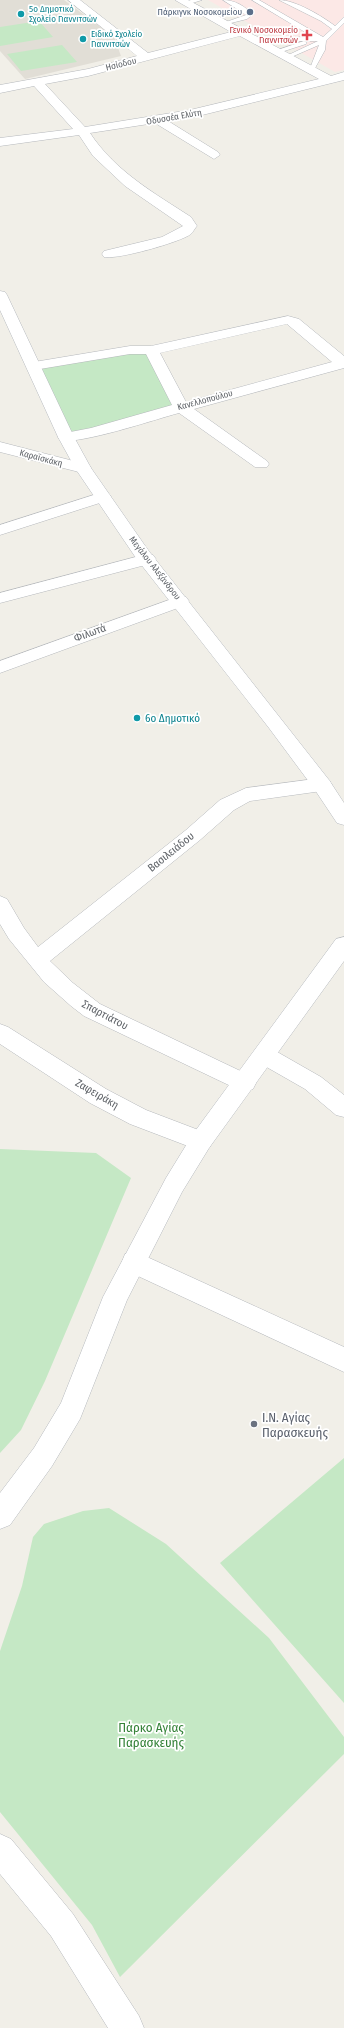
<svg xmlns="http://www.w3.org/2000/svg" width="344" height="2028" font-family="'Fira Sans Condensed',sans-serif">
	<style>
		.education { fill: #e1ded6 }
		.medical { fill: #fce8e6 }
		.green { fill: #c5e8c5 }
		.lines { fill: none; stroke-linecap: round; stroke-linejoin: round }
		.lane-casing { stroke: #b5b8bc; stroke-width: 1 }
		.street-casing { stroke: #b5b8bc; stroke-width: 1 }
		.secondary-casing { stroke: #b6babf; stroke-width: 1 }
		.lane { fill: #fff; fill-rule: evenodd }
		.street { fill: #fff; fill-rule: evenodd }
		.secondary { fill: #fff; fill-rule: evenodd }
		.service-dot { fill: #5c6f8a; stroke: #fff; stroke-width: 1.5 }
		.culture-dot { fill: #0f9aa8; stroke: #fff; stroke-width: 1.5 }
		.health-dot { fill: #e0444e; stroke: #fff; stroke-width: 1.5 }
		.worship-dot { fill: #6b7280; stroke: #fff; stroke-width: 1.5 }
		.labels { text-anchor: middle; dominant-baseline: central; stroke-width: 3.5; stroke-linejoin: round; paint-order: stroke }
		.far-culture-label { font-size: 9px; fill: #0d838f; stroke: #fff; text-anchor: start }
		.far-service-label { font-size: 9px; fill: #4e5e75; stroke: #fff; text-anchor: end }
		.far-health-label { font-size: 9px; fill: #be3a42; stroke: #fff; text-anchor: end }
		.far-street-label { font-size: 9px; fill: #5f6368; stroke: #fff }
		.street-label { font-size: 11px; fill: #5f6368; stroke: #fff }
		.culture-label { font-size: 11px; fill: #0d838f; stroke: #fff; text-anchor: start }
		.near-worship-label { font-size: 13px; fill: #5b616d; stroke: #fff; text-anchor: start }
		.near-park-label { font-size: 13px; fill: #348238; stroke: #fff }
	</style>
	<rect width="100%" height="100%" fill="#f1efe8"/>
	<path class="education" d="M0 0H64L114 37 121 56 25 79 0 51Z"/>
	<path class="medical" d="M208 0H344V70L335 72Z"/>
	<path class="green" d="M39 21 53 37 0 46V27Z
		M62 45 77 62 21 71 7 54Z
		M151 350 181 407 66 437 34 366Z
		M0 1149 96 1153 131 1178 45 1381 21 1430 0 1453Z
		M344 1458V1703L220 1563Z
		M109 1508 166 1544 269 1638 344 1737V1754L120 1977 92 1925 0 1812V1651L22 1586 33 1537 44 1524 83 1511Z"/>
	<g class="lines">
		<defs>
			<path id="lane" d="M191 0H202L186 5 183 3Z
				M223 0C234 0 246 6 252 15L247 19 223 25V23L246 15Z
				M252 0H259L323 37 332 29 321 21 279 0C295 0 322 16 335 26L344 17V23L326 41 325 50 314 70 309 71 319 45 289 58 284 57 318 41H251L250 40 253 38 313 37Z
				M304 41 307 43 306 44 275 54 272 52Z"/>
			<path id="street" d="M68 0H80L148 53 231 32 175 0H188L331 76 344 72V80L190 118 168 121 218 152 220 155 214 159 155 123 90 133C115 171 154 193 191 217L197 226C195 228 193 232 191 234 181 242 117 260 104 257L102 254 104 251 162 237 183 226 125 186 93 156 79 135 0 146V138L73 129 34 86 0 93V85L88 69 137 56ZM240 36 319 79 190 110 85 127 45 84 88 76Z
				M288 316 299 319 344 356V368L194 409 267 461 269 464 267 467H255L179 413C156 419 80 445 60 440L58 437 60 434 91 428 172 405 146 354H130L34 370 29 369 27 366 29 363 34 362 130 346H151ZM287 324 332 362 186 402 160 353Z
				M0 442 89 465 91 468 89 471 83 473 0 452Z
				M103 492 109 494 111 497 109 500 0 535V525Z
				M147 554 153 555 156 559 153 563 0 603V593Z
				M180 596 186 597 189 601 186 605 0 673V661Z
				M322 778 329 780 332 785 329 790 250 801 234 810 200 840 50 961 73 983 100 1004 253 1077 256 1083 253 1089 245 1092 237 1089 84 1016 71 1006 44 982 9 939 0 924V896L7 899 24 928 38 947 186 830 220 800 246 788Z
				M0 1024 8 1027 106 1089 146 1110 209 1134 213 1141 209 1148 201 1151 193 1148 130 1124 90 1103 0 1044Z
				M264 1046 272 1049 321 1077 344 1095V1117L336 1115 305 1089 256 1061 253 1055 256 1049Z
				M134 1251 344 1347V1372L125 1270 122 1262 125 1254Z
				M0 1834 11 1839 73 1914 139 2016 144 2028H108L51 1936 0 1874Z"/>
			<path id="secondary" d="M0 291 5 292 7 295 74 437 91 468 148 550 329 780 344 803V825L337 823 315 790 269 728 136 558 75 468 58 437 0 310Z
				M344 937V961L209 1148 182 1192 127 1300 80 1419 52 1466 10 1525 0 1529V1493L34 1448 61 1403 103 1297 166 1178 193 1134 336 939Z"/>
		</defs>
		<use href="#lane" class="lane-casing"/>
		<use href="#street" class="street-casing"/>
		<use href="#secondary" class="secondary-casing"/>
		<use href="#lane" class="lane"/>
		<use href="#street" class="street"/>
		<use href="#secondary" class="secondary"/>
	</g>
	<circle class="service-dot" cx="250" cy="12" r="4"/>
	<g class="culture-dot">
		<circle cx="21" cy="14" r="4"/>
		<circle cx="83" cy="39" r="4"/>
		<circle cx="137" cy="718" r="4"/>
	</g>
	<path class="health-dot" d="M305 29h4v4h4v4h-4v4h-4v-4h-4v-4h4z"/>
	<circle class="worship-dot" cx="254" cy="1424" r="4"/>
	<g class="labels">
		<g class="far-culture-label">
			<text x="29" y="9">5ο Δημοτικό<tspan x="29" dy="10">Σχολείο Γιαννιτσών</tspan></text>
			<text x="91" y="34">Ειδικό Σχολείο<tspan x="91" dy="10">Γιαννιτσών</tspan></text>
		</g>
		<g class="far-service-label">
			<text x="242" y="12">Πάρκιγνκ Νοσοκομείου</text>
		</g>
		<g class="far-health-label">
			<text x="298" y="30">Γενικό Νοσοκομείο<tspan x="298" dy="10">Γιαννιτσών</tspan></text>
		</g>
		<g class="far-street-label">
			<text transform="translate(121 64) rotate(-14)">Ησίοδου</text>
			<text transform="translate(174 117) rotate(-10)">Οδυσσέα Ελύτη</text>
			<text transform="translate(205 400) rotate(-15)">Κανελλοπούλου</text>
			<text transform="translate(41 458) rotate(15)">Καραϊσκάκη</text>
			<text transform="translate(155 568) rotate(52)">Μεγάλου Αλεξάνδρου</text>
		</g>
		<g class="street-label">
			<text transform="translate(90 633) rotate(-20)">Φιλωτά</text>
			<text transform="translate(171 852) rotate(-39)">Βασιλειάδου</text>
			<text transform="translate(105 1015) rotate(28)">Σπαρτιάτου</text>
			<text transform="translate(97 1094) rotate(30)">Ζαφειράκη</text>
		</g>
		<g class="culture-label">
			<text x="145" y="718">6ο Δημοτικό</text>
		</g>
		<g class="near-worship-label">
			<text x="262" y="1417">Ι.Ν. Αγίας<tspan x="262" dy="15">Παρασκευής</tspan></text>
		</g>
		<g class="near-park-label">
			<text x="151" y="1727">Πάρκο Αγίας<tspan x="151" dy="15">Παρασκευής</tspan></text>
		</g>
	</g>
</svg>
